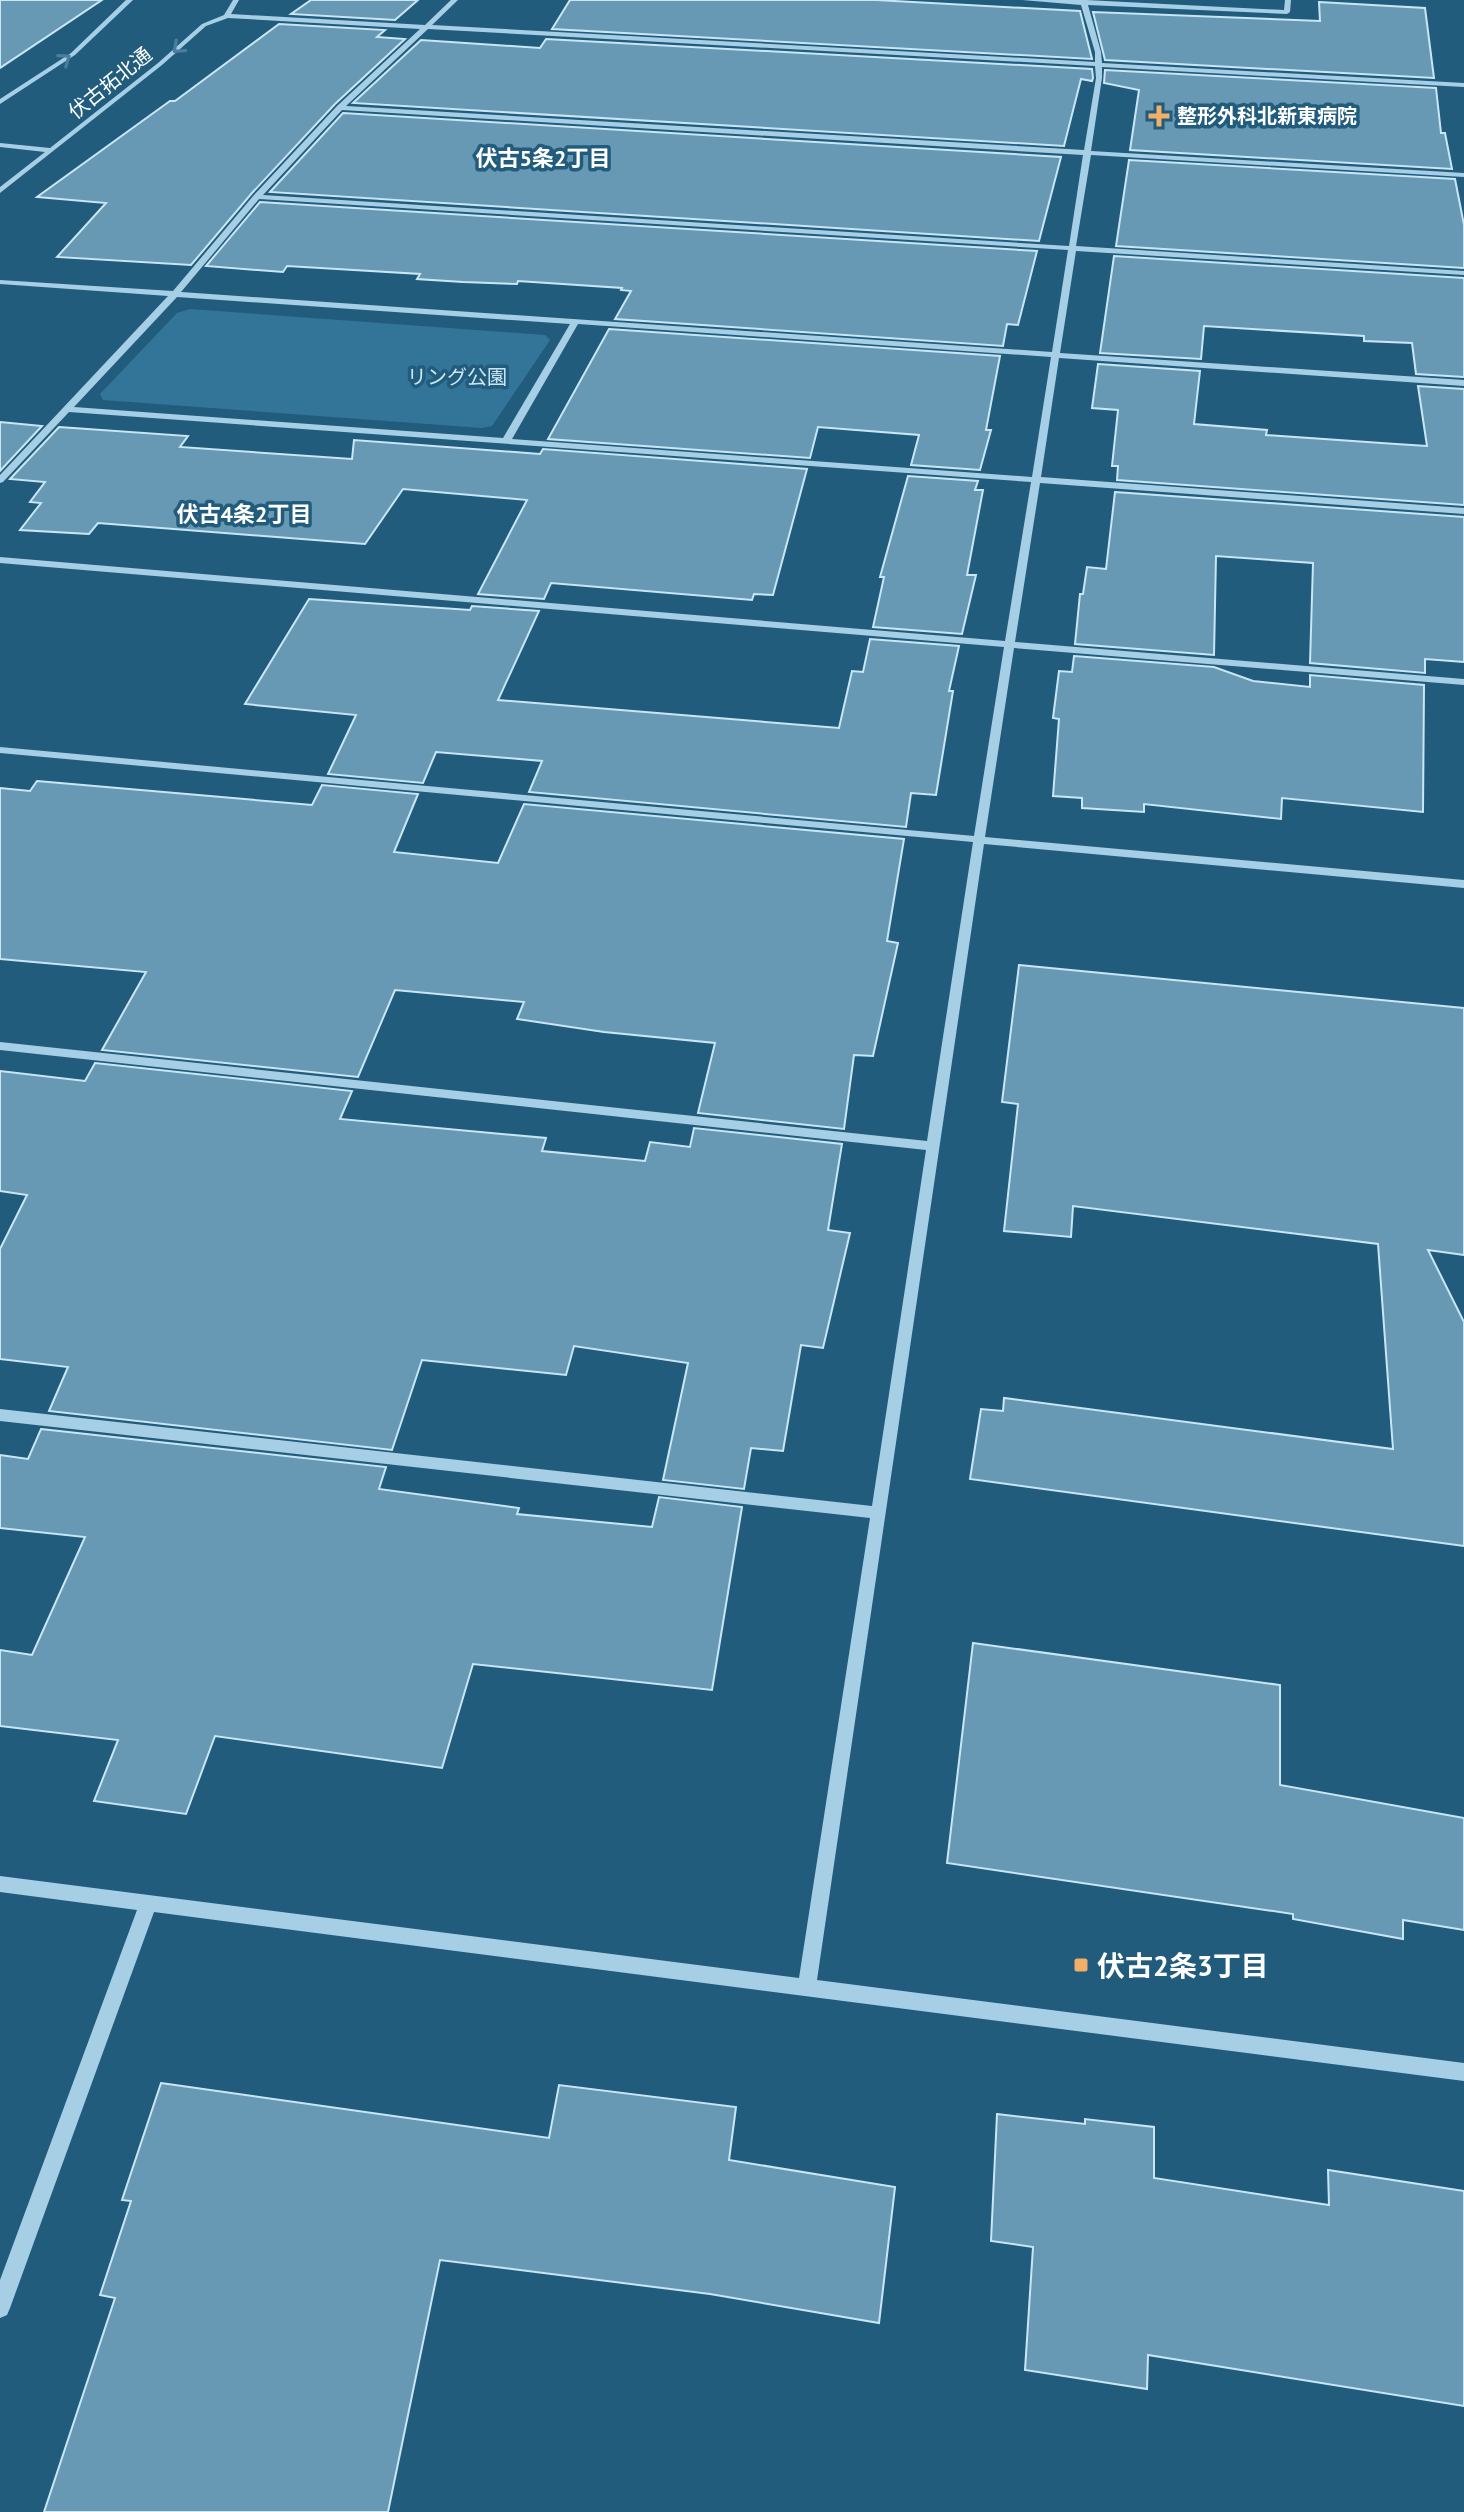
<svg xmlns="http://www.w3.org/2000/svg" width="1464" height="2512" font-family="'PT Sans','Noto Sans JP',sans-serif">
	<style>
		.green { fill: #327599 }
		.building { fill: #6799b4; stroke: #c9e6f5; stroke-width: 2 }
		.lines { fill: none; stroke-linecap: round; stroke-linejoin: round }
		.minor { fill: #a6cfe6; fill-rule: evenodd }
		.oneway { stroke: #4a7e9c }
		.poi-dot { fill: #f2af68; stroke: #225c7d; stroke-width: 3 }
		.labels { text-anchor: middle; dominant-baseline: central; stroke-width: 7; stroke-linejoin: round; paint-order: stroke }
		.far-street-label { font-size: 20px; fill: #fff; stroke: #225c7d }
		.far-poi-label { font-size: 20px; font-weight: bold; fill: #fff; stroke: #225c7d; text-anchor: start }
		.far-park-label { font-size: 20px; fill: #c9e6f5; stroke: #225c7d }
		.far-neighbourhood-label { font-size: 22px; font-weight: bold; fill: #fff; stroke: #225c7d }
		.near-poi-label { font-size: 28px; font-weight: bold; fill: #fff; stroke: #225c7d; text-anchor: start }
	</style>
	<rect width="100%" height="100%" fill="#225c7d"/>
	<path class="green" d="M190 309 545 335 550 340 492 426 482 428 103 400 100 394 177 313Z"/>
	<path class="building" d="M0 0H102L0 68Z
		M311 0H418L395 20 291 14Z
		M570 0H876L1080 11 1092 59 552 29Z
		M1319 2 1425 8 1434 78 1105 60 1093 12 1320 21Z
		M279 24 385 30 377 37 405 39 335 104 252 193 191 265 57 257 106 203 37 197 170 101H175Z
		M546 39 1092 69 1093 78 1092 81 1081 79 1064 146 353 103 421 40 540 48Z
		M1105 70 1436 88 1441 133H1445L1452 169 1130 150 1139 90 1104 83Z
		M343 113 1061 157 1039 241 270 192Z
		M1129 160 1455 179 1464 225V268L1116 246Z
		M260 202 1037 251 1018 325 1007 324 1003 346 615 319 631 291 621 290 622 288 518 281 517 284 463 282 417 279 420 274 287 266 283 272 206 266Z
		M1114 256 1464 278V377L1416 374 1412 343 1364 341V336L1204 326 1201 359 1100 353Z
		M609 329 1000 356 986 430H991L980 470 911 465 919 435 818 427 810 458 548 439Z
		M1098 364 1200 371 1194 424 1267 430 1266 435 1396 444 1427 446 1418 386 1464 389V505L1117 480 1118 466H1112L1118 410 1092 408Z
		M0 422 42 426 0 471Z
		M59 427 188 436 180 447 352 459 354 440 540 454 543 449 807 469 773 595 754 594 752 600 551 583 544 599 478 594 527 500 403 489 365 544 98 523 89 534 20 530 41 503 30 502 45 482 10 479Z
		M908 476 978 481 975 490H983L967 575H976L962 634 873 627 884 577H880Z
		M1115 492 1464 517V662L1425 659V673L1310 663 1313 563 1216 556 1214 655 1075 644 1080 594H1083L1087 567 1106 569Z
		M309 599 470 610 472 606 539 611 498 700 839 728 852 671 863 672 870 639 959 646 949 691H953L936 795 911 793 906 827 529 792 542 761 436 752 423 783 328 774 356 715 245 704Z
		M1074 656 1214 667 1253 681 1310 687V675L1424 685 1423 812 1282 798 1281 819 1144 804V812L1082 808V798L1053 796 1059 719 1053 718 1059 671 1072 672Z
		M37 781 312 805 322 785 418 794 394 852 498 863 524 804 904 839 887 941 898 943 873 1056 854 1055 844 1129 698 1113 715 1043 604 1032 517 1019 524 1002 395 990 358 1077 102 1050 146 972 0 959V788L30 791Z
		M1019 965 1464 1008V1255L1428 1250 1464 1322V1546L970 1479 981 1409 1003 1411 1004 1398 1393 1449 1378 1244 1073 1206 1071 1237 1004 1231 1018 1104 1002 1102Z
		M95 1063 352 1091 340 1119 546 1138 542 1151 645 1161 650 1142 690 1147 694 1128 842 1144 828 1230 850 1233 823 1348 801 1345 783 1451 751 1448 744 1489 663 1480 688 1363 574 1346 566 1375 422 1360 392 1450 49 1411 68 1367 0 1359V1249L27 1195 0 1191V1071L85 1081Z
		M41 1429 386 1467 379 1489 519 1508 517 1514 652 1527 659 1497 742 1507 712 1690 473 1664 442 1768 215 1736 186 1814 94 1801 118 1740 0 1726V1650L32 1655 85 1537 0 1528V1455L28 1459Z
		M973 1643 1280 1685V1785L1464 1818V1930L1403 1920V1939L1293 1919V1914L947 1863Z
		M161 2083 549 2138 559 2085 736 2107 729 2160 895 2187 879 2323 710 2294 440 2260 388 2512H44L115 2298 100 2295 131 2201 122 2200Z
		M997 2114 1085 2124V2119L1154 2127V2178L1329 2205 1328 2170 1464 2191V2406L1148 2355 1147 2389 1025 2370 1033 2247 991 2241Z"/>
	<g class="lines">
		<path class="minor" d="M126 0H133L75 55 0 104V99L71 53Z
			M233 0H239L231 14 425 25 451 0H458L432 25 1095 62V52L1081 5 1022 0H1086L1284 10 1285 0H1291L1290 12 1287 14 1088 5 1101 52 1102 63 1464 83V87L1102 67V78L1091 151 1464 173V177L1091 155 1076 246 1464 271V275L1076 251 1060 353 1464 380V386L1059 358 1041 477 1464 508V514L1040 483 1015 642 1464 679V685L1014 648 985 837 1464 880V888L984 844 817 1980 1464 2063V2081L154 1912 10 2308 7 2315 0 2318V2280L137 1910 0 1892V1876L799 1978 870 1518 0 1421V1409L872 1506 926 1150 0 1050V1042L927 1141 973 842 0 753V747L974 836 1004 647 0 563V557L1005 641 1031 482 69 412 3 482 0 483V475L168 296 0 284V280L173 291 254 195 337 106 420 29 228 18 206 26 162 65 0 193V187L45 152 0 147V143L50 148 158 63 202 24 224 15ZM428 29 1095 66 1096 78 1084 150 346 106ZM342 110 1083 155 1069 246 263 195ZM259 199 1068 250 1052 352 181 292ZM177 297 570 324 503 438 74 407ZM578 324 1051 357 1032 477 512 439Z"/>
	</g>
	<defs><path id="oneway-chevron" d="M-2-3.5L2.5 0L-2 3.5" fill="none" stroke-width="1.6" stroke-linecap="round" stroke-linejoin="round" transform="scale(2)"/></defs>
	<g class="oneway">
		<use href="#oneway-chevron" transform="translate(178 48) rotate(138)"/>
		<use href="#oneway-chevron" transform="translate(65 59) rotate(-35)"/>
	</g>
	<g class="poi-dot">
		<path d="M1155 104h8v8h8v8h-8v8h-8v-8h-8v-8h8z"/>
		<rect x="1073" y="1957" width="16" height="16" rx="4"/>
	</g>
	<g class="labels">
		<g class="far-street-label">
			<text transform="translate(110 83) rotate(-39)">伏古拓北通</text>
		</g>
		<g class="far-poi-label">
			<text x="1177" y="116">整形外科北新東病院</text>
		</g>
		<g class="far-park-label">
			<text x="457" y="377">リング公園</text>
		</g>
		<g class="far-neighbourhood-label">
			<text x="543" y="158">伏古5条2丁目</text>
			<text x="244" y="514">伏古4条2丁目</text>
		</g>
		<g class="near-poi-label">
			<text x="1097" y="1965">伏古2条3丁目</text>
		</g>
	</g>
</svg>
